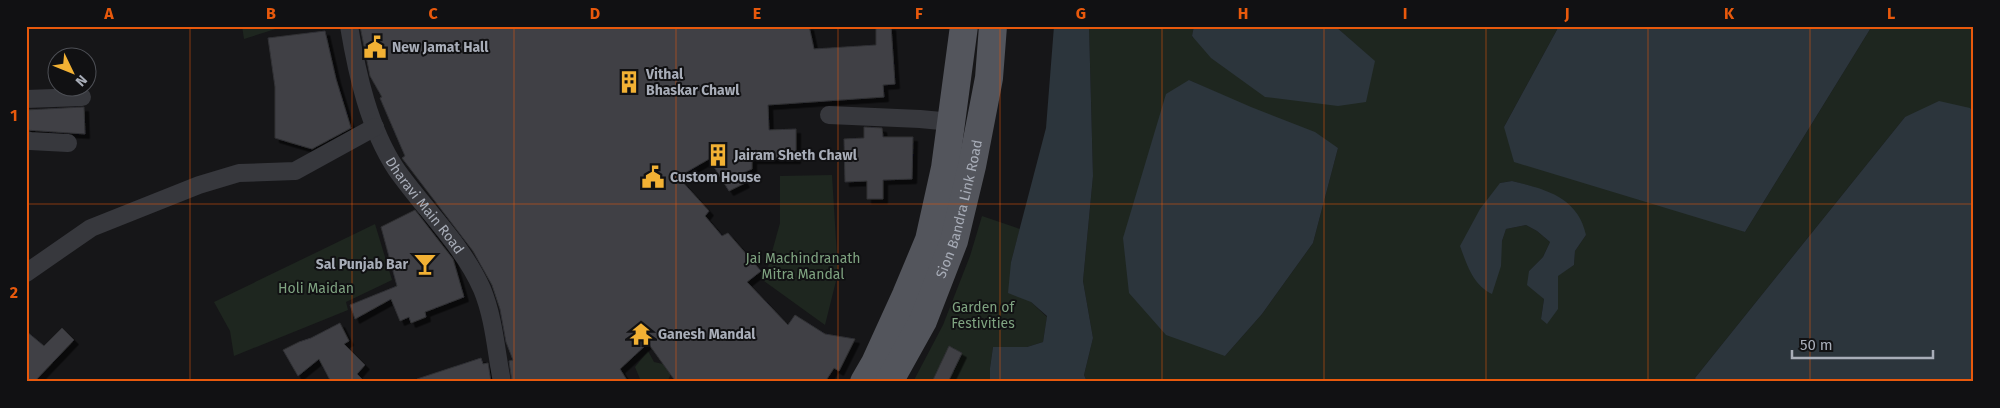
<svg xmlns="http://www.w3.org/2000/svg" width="2000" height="408" font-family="'Fira Sans',sans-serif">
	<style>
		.green { fill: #1e261f; fill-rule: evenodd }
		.water { fill: #2c353c }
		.building { fill: #404145; stroke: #303034; filter: url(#shadow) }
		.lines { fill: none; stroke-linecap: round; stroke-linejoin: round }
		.street { stroke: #37383d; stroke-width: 18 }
		.primary { stroke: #53555c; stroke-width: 28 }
		.grid { fill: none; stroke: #e8590c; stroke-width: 1; stroke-opacity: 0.55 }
		.labels { text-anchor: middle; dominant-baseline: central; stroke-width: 4; stroke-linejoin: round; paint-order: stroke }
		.poi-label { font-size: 14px; font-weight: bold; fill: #a8adb8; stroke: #111113; text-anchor: start }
		.street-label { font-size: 14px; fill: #a8adb8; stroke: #111113 }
		.park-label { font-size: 14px; fill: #7fa381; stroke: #111113 }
		.neatline { fill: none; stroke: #e8590c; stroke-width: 2 }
		.grid-label { font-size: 16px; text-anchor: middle; font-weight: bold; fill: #e8590c }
	</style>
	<defs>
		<filter id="shadow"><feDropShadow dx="4.5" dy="4.5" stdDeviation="0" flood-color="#0009"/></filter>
	</defs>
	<rect width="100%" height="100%" fill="#161618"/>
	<path class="green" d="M242 26H285L244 39Z
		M1089 26H1194L1192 37 1375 62 1335 26H1559L1504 127 1745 232 1872 26H1974V112L1970 108 1905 117 1695 378 1697 382H1087L1084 375 1093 338 1083 281 1093 176ZM1189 80 1338 148 1313 243 1262 314 1225 356ZM1512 181 1534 187 1586 235 1575 251 1574 265 1557 276 1558 309 1541 319 1544 299 1529 271 1543 257 1550 242 1537 231 1526 225 1506 229 1502 241 1500 183Z
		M832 175 838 273 825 325 764 281 780 223V176Z
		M982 216 1020 229 1011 262 1031 302 1047 317 1043 342 1027 347H993L990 368V382H913L943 325 970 256Z
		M375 224 392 280 346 302 348 310 234 356 230 331 214 302Z
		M648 351 654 362 663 364 670 362 673 370 667 382H636L640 379 635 367Z"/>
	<path class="water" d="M1054 26H1089L1093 176 1083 281 1093 338 1084 375 1087 382H990V368L993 347H1027L1043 342 1047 316 1031 302 1008 293 1011 262 1046 128Z
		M1194 26H1335L1375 61 1366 102 1338 106 1265 97 1211 58 1192 36Z
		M1559 26H1872L1745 232 1514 162 1504 127Z
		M1189 80 1251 107 1315 132 1338 148 1313 243 1262 314 1225 356 1166 335 1129 293 1123 238 1166 94Z
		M1939 101 1970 108 1974 112V382H1697L1695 378 1905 117Z
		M1512 181C1545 189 1578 197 1586 235L1575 251 1574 265 1558 276V309L1547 324 1541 319 1544 299 1527 285 1529 271 1543 257 1550 242 1537 231 1526 225 1506 229 1502 241 1501 266 1492 294C1473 285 1467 265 1460 246L1480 209 1500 183Z"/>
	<path class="building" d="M360 26H809L814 49 876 45V26H891L895 84 883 85 884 97 768 105 769 130 796 129V159H752V169L740 174 745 183 729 191 709 159 678 177 709 211 705 216 722 236 728 233 761 271 747 282 788 325 795 315 825 334 855 339 839 371 834 368 825 382H676L648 343 620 369 628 382H512L509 361 513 360 506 342 500 309 492 285 473 251 402 158 405 156 380 98 382 97 370 76Z
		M325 31 336 79 351 128 312 149 275 138V87L268 38Z
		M84 107 85 134 26 130V110Z
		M864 127 882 128 883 137H913L912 179 883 180V199H867V181L845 182 844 139 864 138Z
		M415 210 453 259 464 297 425 312 426 317 411 323 409 317 400 321 391 299 355 319 350 305 397 286 381 227Z
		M340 323 349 341 344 344 365 365 357 374 365 382H331L319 359 298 376 283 350 299 342 311 338Z
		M62 328 74 340 34 382H26V331L44 346Z
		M949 346 962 353 948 382H932Z
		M481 358 483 364 488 363 491 382H418L417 379Z"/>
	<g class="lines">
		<g class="street">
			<path id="s1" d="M349 26C357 74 369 128 396 169 424 209 462 244 482 289 494 318 496 351 502 382"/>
			<path d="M26 99 82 97"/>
			<path d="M829 115 920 119 952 122"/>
			<path d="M26 140 30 141 68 143"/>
			<path d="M26 273 91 228 199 185 239 173 295 171 375 127"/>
		</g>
		<g class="primary">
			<path d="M864 382 875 363 906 295 929 240 945 168 964 26"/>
			<path id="s2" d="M889 382 923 321 954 241 972 166 989 78 993 26"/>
		</g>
	</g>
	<path class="grid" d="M190 26V382M352 26V382M514 26V382M676 26V382M838 26V382M1000 26V382M1162 26V382M1324 26V382M1486 26V382M1648 26V382M1810 26V382M26 204H1974"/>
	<defs>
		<symbol id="civic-bare" viewBox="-9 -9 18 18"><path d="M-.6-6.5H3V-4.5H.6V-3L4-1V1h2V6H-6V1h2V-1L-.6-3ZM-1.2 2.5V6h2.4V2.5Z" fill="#f2b134" stroke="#111113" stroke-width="2.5" paint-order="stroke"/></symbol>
		<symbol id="building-bare" viewBox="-9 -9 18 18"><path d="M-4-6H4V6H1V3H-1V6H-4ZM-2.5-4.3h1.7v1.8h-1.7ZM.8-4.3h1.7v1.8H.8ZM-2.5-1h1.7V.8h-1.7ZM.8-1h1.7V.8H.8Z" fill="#f2b134" stroke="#111113" stroke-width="2.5" paint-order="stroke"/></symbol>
		<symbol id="bar-bare" viewBox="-9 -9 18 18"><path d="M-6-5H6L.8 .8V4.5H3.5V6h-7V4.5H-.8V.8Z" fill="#f2b134" stroke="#111113" stroke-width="2.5" paint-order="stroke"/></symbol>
		<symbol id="temple-bare" viewBox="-9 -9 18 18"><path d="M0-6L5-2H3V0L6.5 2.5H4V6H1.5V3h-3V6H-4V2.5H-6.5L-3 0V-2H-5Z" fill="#f2b134" stroke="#111113" stroke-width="2.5" paint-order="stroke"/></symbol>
	</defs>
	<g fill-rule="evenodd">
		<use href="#civic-bare" x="359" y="31" width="32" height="32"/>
		<use href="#building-bare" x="613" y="66" width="32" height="32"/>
		<use href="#building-bare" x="702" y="139" width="32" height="32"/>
		<use href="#civic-bare" x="637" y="161" width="32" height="32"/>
		<use href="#bar-bare" x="409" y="248" width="32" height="32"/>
		<use href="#temple-bare" x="625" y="318" width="32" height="32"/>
	</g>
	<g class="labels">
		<g class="poi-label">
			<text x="392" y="47">New Jamat Hall</text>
			<text x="646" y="74">Vithal<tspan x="646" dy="16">Bhaskar Chawl</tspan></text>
			<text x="734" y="155">Jairam Sheth Chawl</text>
			<text x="670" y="177">Custom House</text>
			<text x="408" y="264" text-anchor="end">Sal Punjab Bar</text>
			<text x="658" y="334">Ganesh Mandal</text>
		</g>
		<g class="street-label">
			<text stroke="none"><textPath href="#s1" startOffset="198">Dharavi Main Road</textPath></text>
			<text stroke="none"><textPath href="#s2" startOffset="188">Sion Bandra Link Road</textPath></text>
		</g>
		<g class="park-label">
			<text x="803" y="258">Jai Machindranath<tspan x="803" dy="16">Mitra Mandal</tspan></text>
			<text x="316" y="288">Holi Maidan</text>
			<text x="983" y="307">Garden of<tspan x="983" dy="16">Festivities</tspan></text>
		</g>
	</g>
	<rect width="2000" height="408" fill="none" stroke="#111113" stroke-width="55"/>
	<g transform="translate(72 72) rotate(133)"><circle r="24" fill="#111113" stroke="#4d4f55"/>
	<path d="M0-4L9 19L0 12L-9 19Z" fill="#f2b134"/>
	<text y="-8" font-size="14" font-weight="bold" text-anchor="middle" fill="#a8adb8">N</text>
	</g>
	<path d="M1792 350v8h141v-8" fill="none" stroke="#a8adb8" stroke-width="2.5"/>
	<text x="1800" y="350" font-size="15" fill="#a8adb8" stroke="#111113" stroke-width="4" paint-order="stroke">50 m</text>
	<rect x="28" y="28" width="1944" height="352" class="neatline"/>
	<g class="grid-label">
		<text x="109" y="19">A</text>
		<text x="271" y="19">B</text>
		<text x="433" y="19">C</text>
		<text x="595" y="19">D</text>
		<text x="757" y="19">E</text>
		<text x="919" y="19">F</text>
		<text x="1081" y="19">G</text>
		<text x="1243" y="19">H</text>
		<text x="1405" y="19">I</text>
		<text x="1567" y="19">J</text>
		<text x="1729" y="19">K</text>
		<text x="1891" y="19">L</text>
		<text x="14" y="121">1</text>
		<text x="14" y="298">2</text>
	</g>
</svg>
